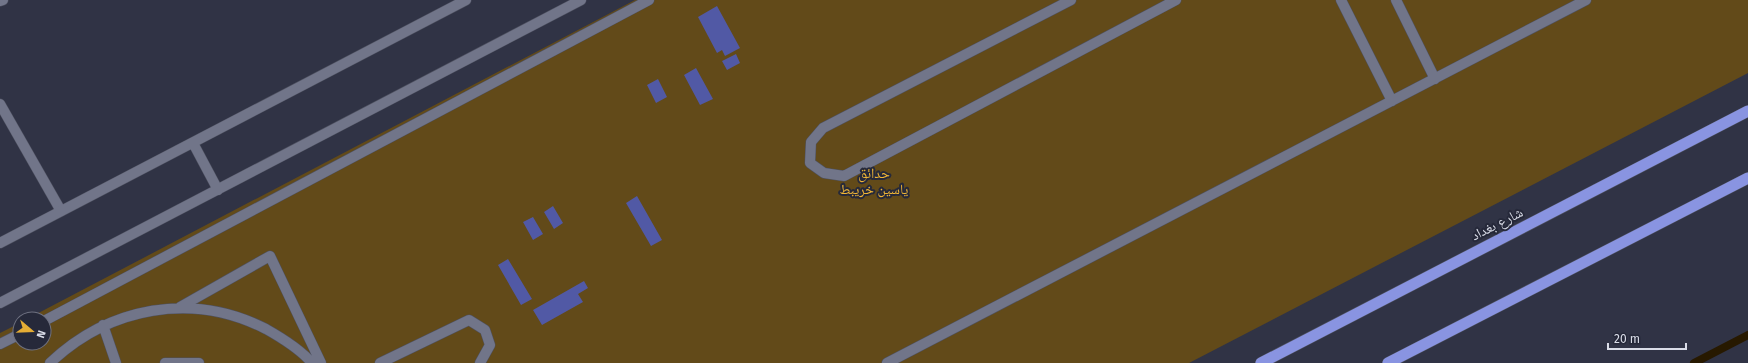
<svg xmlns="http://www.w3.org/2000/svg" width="1748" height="363" font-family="'Fira Sans','Noto Naskh Arabic',sans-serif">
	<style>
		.green { fill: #624a19 }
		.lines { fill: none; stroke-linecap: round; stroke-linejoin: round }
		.stream { stroke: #271900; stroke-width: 8 }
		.building { fill: #5159a5 }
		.pedestrian-casing { stroke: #4e5160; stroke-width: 11 }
		.minor-casing { stroke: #4e5160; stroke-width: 11 }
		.tertiary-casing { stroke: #4e5160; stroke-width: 11 }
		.trunk-casing { stroke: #4e5160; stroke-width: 12 }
		.pedestrian { stroke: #717589; stroke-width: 10 }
		.minor { stroke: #717589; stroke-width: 10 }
		.tertiary { stroke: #717589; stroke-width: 10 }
		.trunk { stroke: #8994e1; stroke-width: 11 }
		.labels { text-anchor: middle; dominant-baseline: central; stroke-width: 4; stroke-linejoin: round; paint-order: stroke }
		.park-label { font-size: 14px; fill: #f1b635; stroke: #26293a }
		.street-label { font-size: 14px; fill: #dadde8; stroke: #26293a }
	</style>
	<rect width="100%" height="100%" fill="#303345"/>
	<path class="green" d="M635 0H1748V73L1189 363H0V333L20 323V343H44V319H27Z"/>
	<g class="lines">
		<path class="stream" d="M1694 363 1748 335"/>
	</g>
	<path class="building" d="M717 6 740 48 725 56 722 50 717 53 698 17Z
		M736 54 740 63 727 70 722 61Z
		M696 68 713 99 700 105 684 75Z
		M658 79 667 97 656 103 647 85Z
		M637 196 662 240 651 246 626 203Z
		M553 206 563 223 554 229 544 212Z
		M533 217 543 234 533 240 523 222Z
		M508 259 532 299 521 305 498 265Z
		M584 281 588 288 578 294 583 302 542 325 533 310Z"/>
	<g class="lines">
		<defs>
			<path id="pedestrian" d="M1071 0 823 128 811 142 810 163 824 173 844 176 1176 0
				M1341 0 1392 101
				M1396 0 1435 79
				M180 307 270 256 321 363
				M44 321 649 0
				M103 325 116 363
				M0 344 20 334
				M50 363C109 307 192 291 266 329 282 338 300 349 312 363
				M165 363H199
				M380 363 469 320 485 330 490 345 480 363
				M887 363 1586 0"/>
			<path id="minor" d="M0 1 3 0
				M0 104 61 211"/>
			<path id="tertiary" d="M193 143 218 190
				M0 243 466 0
				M0 303 581 0"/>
			<path id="trunk" d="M1261 363 1748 111
				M1388 363 1748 178"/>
		</defs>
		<use href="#pedestrian" class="pedestrian-casing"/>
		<use href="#minor" class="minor-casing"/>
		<use href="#tertiary" class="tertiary-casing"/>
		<use href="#trunk" class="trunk-casing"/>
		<use href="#pedestrian" class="pedestrian"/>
		<use href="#minor" class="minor"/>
		<use href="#tertiary" class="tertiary"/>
		<use href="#trunk" class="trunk"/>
	</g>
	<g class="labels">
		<g class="park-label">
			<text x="874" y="173">حدائق<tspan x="874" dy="16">ياسين خريبط</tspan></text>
		</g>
		<g class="street-label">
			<text transform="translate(1497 224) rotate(-27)">شارع بغداد</text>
		</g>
	</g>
	<g transform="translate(32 331) rotate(109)"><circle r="19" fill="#26293a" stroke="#6e7180"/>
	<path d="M0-3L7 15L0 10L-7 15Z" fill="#e5ad35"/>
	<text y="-6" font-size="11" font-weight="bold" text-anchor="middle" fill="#dadde8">N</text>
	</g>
	<path d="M1608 343v6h78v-6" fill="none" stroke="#dadde8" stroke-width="2"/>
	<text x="1614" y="343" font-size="12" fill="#dadde8" stroke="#26293a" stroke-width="3" paint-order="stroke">20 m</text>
</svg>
